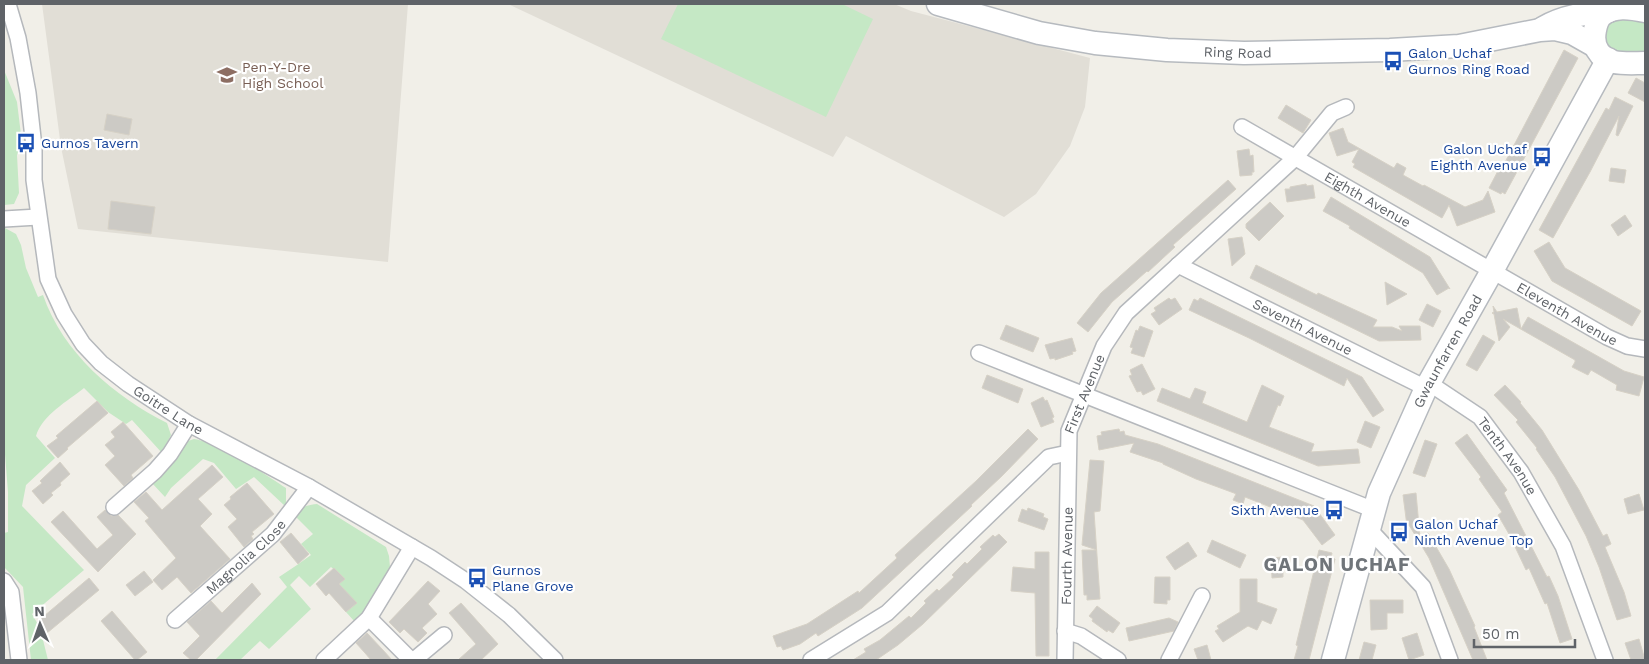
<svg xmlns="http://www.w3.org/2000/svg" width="1649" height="664" font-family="'Work Sans',sans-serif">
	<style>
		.education { fill: #e1ded6 }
		.green { fill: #c5e8c5 }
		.building { fill: #cccac5; stroke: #d6d1c6 }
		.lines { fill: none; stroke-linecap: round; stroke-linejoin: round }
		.street-casing { stroke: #b5b8bc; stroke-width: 18 }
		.secondary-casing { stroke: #b6babf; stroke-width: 25 }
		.street { stroke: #fff; stroke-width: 15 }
		.secondary { stroke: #fff; stroke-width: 22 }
		.labels { text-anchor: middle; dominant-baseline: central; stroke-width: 4.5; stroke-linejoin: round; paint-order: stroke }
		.street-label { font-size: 14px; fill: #5f6368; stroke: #fff }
		.transit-label { font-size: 14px; fill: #164399; stroke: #fff; text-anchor: start }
		.education-label { font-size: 14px; fill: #785e54; stroke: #fff; text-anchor: start }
		.district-label { font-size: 19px; font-weight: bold; letter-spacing: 1px; fill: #70757a; stroke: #fff }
	</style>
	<rect width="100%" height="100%" fill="#f1efe8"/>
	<path class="education" d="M42 4H408L388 262 78 229 61 147Z
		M508 4H894L911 11 1090 58 1085 107 1070 146 1036 194 1004 217 846 136 833 157Z"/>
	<path class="green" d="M678 4H842L873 19 826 117 661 39Z
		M1625 17 1645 21V54C1634 53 1620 55 1611 49 1600 41 1602 25 1614 20 1617 18 1622 18 1625 17Z
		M4 70 17 102 22 143 17 155 19 193 14 204 4 205Z
		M5 228 16 234 21 245 26 268 38 297 43 295C63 353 114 396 167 423L171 435 162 453 132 420 126 424 108 412 84 388C68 401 42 415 36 436L55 458 26 485 22 506 84 570 32 614 40 628 48 660H31L23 587 4 567V533L8 532V492L4 442V229Z
		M194 439C220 443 263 473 286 488V507L254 477 236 489 214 463 203 459 171 488 165 497 151 482 185 442Z
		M317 504 386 547 389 556 390 567 363 616 355 622 346 612 356 603 339 584 344 579 331 567 310 587 299 576 290 585 311 609 269 649 260 641 240 660H215L287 587 279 577 297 565 311 555 301 544 313 534 295 516C301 507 306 505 317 504Z"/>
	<path class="building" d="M1564 50 1578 58 1505 194 1502 192 1501 194 1489 188 1501 165 1503 166Z
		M1636 78 1645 83V102L1628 93Z
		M1615 97 1633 106 1618 136 1616 135 1619 116 1590 172 1553 238 1539 230 1606 108 1609 110Z
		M1286 105 1311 120 1303 133 1278 118Z
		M107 114 132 119 129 135 104 130Z
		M1343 128 1348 142 1394 168 1397 163 1406 168 1403 175 1423 186 1424 185 1465 207 1483 200 1488 191 1495 212 1457 226 1449 205 1442 218 1353 167 1355 164 1352 162 1359 149 1337 156 1329 133Z
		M1249 149 1250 156 1253 155 1254 172H1252V175L1240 176 1237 151Z
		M1611 168 1626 170 1624 183 1609 181Z
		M1228 180 1236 189 1173 245 1175 247 1148 272 1147 271 1112 302 1088 332 1077 323 1101 293Z
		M1306 184 1307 186 1313 185 1315 198 1287 202 1285 189H1290V187Z
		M1331 197 1430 257 1450 289 1449 288 1437 295 1423 273 1349 228 1350 226 1323 211Z
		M111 201 155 207 151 234 108 229Z
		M1270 202 1284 216 1259 241 1246 228V224Z
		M1625 215 1632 226 1618 236 1611 225Z
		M1242 237 1245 254 1232 266 1228 239Z
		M1549 242 1565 268 1641 311 1632 326 1552 281 1534 251Z
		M1256 265 1317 295 1318 293 1377 320 1373 327H1392L1402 331 1399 326H1420L1421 340 1379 341 1250 278Z
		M1385 282 1407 294 1387 305Z
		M1169 298 1171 300 1175 298 1182 309 1159 325 1151 314 1156 311 1154 308Z
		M1200 298 1362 377 1384 410 1373 417 1347 378 1344 386 1249 338 1189 310 1194 299 1198 301Z
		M1427 304 1441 311 1433 327 1419 320Z
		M1493 306 1497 312 1517 308 1521 329 1528 317 1624 371 1644 377 1639 396 1616 390 1617 385 1591 370 1588 375 1572 367 1575 362V360L1503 319 1510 327 1499 341 1494 314 1492 313 1494 312Z
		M1006 325 1039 338 1033 352 1000 339Z
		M1140 326 1153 331 1144 357 1131 353 1133 348 1130 347 1136 330 1138 331Z
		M1483 335 1495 342 1477 371 1466 365Z
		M1072 338 1076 351 1072 352 1073 354 1055 360V358L1050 359 1045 345Z
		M1142 364 1155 389 1143 395 1141 391 1137 392 1129 376 1132 375 1130 370Z
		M987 375 1023 389 1018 403 982 388Z
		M1262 385 1284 396 1280 406 1278 405 1269 427 1314 444 1311 452 1358 449 1360 463 1318 466 1157 401 1162 388 1190 399 1195 388 1206 392 1202 403 1247 422Z
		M1505 385 1521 402 1520 403 1542 430 1579 490 1603 536 1607 534 1611 544 1605 547 1607 552 1624 592 1631 616 1617 620 1599 567 1586 536 1555 477 1536 449 1537 448 1516 422 1518 420 1494 395Z
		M1043 397 1045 401 1047 400 1054 417 1052 418 1054 422 1041 427 1031 403Z
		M97 401 108 413 67 448 68 449 58 458 47 446 58 438 56 436Z
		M1365 421 1380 427 1371 448 1357 442Z
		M123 422 153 456 131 475 133 478 124 486 105 465 115 456 105 445 115 437 111 432Z
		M1028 429 1038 439 1002 476 971 505 972 506 862 608 818 636 816 633 800 644 783 650 781 646 777 647 773 636 807 624 858 591 859 593 897 558 895 555 976 481Z
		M1119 429 1120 432 1124 431 1125 435 1158 444 1314 506 1335 535 1322 545 1303 520 1245 497 1243 504 1233 500 1236 494 1234 493 1196 479 1163 464V463L1130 452 1134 443 1099 450 1097 436 1102 435 1101 432Z
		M1467 434 1507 490 1504 493 1547 577 1549 576 1558 596 1572 639 1560 643 1547 603 1545 604 1529 568 1526 570 1509 534 1498 515 1502 512 1479 479 1481 477 1455 443Z
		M1425 440 1437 444 1425 477 1413 473Z
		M1090 460 1104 461 1100 511 1094 512 1100 599 1087 600V595H1084L1082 550H1097L1082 545Z
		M60 462 70 474 60 483 61 485 51 493 53 495 43 504 32 491 42 483 40 481Z
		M212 465 223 477 198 499 212 514 200 526 230 559 191 593 177 577 162 590 153 580 176 558 145 521 149 518 134 502 146 492 162 510Z
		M247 483 274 514 252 532 254 534 251 536 253 539 244 547 228 527 237 519 224 505 231 499 230 497Z
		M1416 493 1420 537 1428 533 1449 569 1475 626 1474 627 1487 660H1473L1429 558 1409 525 1407 526 1403 495Z
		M1639 494 1644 510 1628 514 1624 499Z
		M1028 508 1044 514 1043 517 1048 519 1044 530 1018 521 1022 509 1027 511Z
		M105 510 111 516 118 515 136 534 98 572 51 522 63 511 97 549 113 535 97 517Z
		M291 533 309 554 298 564 280 542Z
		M999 534 1007 542 923 624 898 645 876 660H853L866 652 864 649 880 640 909 616 911 618 926 603 924 601 937 589 939 591 954 577 952 575 965 562 967 564 982 549 980 547 993 535 995 537Z
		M1212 540 1246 555 1240 568 1207 552Z
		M1188 542 1197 556 1175 570 1166 557Z
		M1319 550 1332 553 1331 558 1335 559 1309 660H1294L1298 646 1296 645Z
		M1035 552H1049V656H1036L1035 593 1011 591 1013 567 1035 569Z
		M1283 557V577L1272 578 1271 558Z
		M334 568 345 579 339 584 357 603 346 612 329 593 326 596 316 584Z
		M144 571 153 582 135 596 126 585Z
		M1155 577H1170V600H1167V604L1154 603Z
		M89 578 99 590 47 633 37 622Z
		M1240 579H1257V602L1277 609 1271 624 1262 620 1257 630 1248 626 1223 642 1215 631 1219 629 1217 626 1240 612Z
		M428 581 440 591 428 604 437 614 422 628 427 633 418 642 404 629 400 633 389 622Z
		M252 583 261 594 196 660H191L183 653 200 636 187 622 211 601 222 613Z
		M1370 600H1403V613H1387V629L1371 630Z
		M461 603 498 644 481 660H458L476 644 449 613Z
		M1097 606 1120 623 1113 633 1108 630 1107 632 1092 621 1093 619 1089 616Z
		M112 611 147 652 137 660H135L101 621Z
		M1169 618 1178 622 1174 631 1129 641 1126 628Z
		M367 633 382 649 392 660H371L365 653 356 643Z
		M1417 633 1424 655 1409 660 1402 638Z
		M1639 639 1645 660H1631L1625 643Z
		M1364 642 1376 645 1372 660H1359Z
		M1207 645 1211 660H1198L1194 649Z"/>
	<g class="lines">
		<defs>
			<g id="street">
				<path id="s1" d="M8 4 18 38 28 93 34 147V180L48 279 64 314 83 344 101 363 128 384 189 424 309 487 431 558 466 581 509 615 555 660"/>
				<path id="s2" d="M1242 127 1607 337 1627 346 1645 349"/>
				<path d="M4 219 38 217"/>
				<path id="s3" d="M1178 265 1426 388"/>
				<path d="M979 353 1374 510"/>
				<path id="s4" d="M1429 383 1480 417 1521 472 1563 546 1605 660"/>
				<path d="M114 507 155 471 170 454 189 424"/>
				<path d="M1368 528 1423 587 1450 660"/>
				<path d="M4 581 11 592 19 660"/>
				<path d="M369 618 411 660"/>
				<path id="s5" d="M175 620 273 534 309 487"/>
				<path d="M1065 631 1081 636 1118 660"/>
				<path d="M324 660 369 618 412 547"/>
				<path d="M414 660 444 635"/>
				<path d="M811 660 887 613 1049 457 1068 453"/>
				<path id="s6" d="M1065 660 1069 431 1104 346 1126 313 1295 158 1332 113 1346 107"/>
				<path d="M1169 660 1202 596"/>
			</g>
			<g id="secondary">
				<path id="s7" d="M938 4 1039 33 1095 43 1167 50 1244 53 1390 50 1459 46 1540 30 1555 29 1572 33 1595 46"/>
				<path d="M1645 11C1631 8 1613 5 1601 16 1597 20 1596 25 1595 30 1592 45 1598 58 1614 62 1624 64 1635 63 1645 63"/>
				<path d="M1543 28C1563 16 1587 13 1609 11"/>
				<path id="s8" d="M1333 660 1379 493 1426 388 1492 271 1608 59"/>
			</g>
		</defs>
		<use href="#street" class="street-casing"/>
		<use href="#secondary" class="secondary-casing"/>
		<use href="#street" class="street"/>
		<use href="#secondary" class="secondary"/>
	</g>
	<defs>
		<symbol id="bus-bare" viewBox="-9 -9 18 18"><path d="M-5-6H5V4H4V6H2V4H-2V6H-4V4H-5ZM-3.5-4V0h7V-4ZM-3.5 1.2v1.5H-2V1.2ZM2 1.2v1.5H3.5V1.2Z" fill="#1a4fb4" stroke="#fff" stroke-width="2.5" paint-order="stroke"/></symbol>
		<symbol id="school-bare" viewBox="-9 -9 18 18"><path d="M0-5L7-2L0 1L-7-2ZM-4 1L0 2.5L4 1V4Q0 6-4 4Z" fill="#8d6e63" stroke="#fff" stroke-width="2.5" paint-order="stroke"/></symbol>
	</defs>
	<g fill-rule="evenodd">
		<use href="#bus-bare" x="1379" y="47" width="28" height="28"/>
		<use href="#school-bare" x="213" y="61" width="28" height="28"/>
		<use href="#bus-bare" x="12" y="129" width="28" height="28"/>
		<use href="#bus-bare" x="1528" y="143" width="28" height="28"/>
		<use href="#bus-bare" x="1320" y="496" width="28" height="28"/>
		<use href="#bus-bare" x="1385" y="518" width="28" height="28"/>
		<use href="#bus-bare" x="463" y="564" width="28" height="28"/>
	</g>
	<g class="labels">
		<g class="street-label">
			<text stroke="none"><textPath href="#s7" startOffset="305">Ring Road</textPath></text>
			<text stroke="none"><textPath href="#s2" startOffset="145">Eighth Avenue</textPath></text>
			<text stroke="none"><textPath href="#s2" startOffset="375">Eleventh Avenue</textPath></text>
			<text stroke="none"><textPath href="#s3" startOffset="139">Seventh Avenue</textPath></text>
			<text stroke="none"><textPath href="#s8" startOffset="331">Gwaunfarren Road</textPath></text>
			<text stroke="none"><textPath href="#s6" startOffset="269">First Avenue</textPath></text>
			<text stroke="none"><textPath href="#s1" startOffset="461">Goitre Lane</textPath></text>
			<text stroke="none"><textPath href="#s4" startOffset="109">Tenth Avenue</textPath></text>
			<text stroke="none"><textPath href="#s5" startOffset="95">Magnolia Close</textPath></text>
			<text stroke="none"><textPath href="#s6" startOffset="104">Fourth Avenue</textPath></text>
		</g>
		<g class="transit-label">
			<text x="1408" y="53">Galon Uchaf<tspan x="1408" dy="16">Gurnos Ring Road</tspan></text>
			<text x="41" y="143">Gurnos Tavern</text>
			<text x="1527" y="149" text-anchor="end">Galon Uchaf<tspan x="1527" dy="16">Eighth Avenue</tspan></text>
			<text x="1319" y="510" text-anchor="end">Sixth Avenue</text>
			<text x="1414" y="524">Galon Uchaf<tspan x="1414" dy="16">Ninth Avenue Top</tspan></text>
			<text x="492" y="570">Gurnos<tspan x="492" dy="16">Plane Grove</tspan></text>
		</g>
		<g class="education-label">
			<text x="242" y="67">Pen-Y-Dre<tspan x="242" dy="16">High School</tspan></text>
		</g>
		<g class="district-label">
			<text x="1337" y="564">GALON UCHAF</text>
		</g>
	</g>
	<rect width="1649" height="664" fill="none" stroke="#5f6368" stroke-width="10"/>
	<g transform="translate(40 624) rotate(358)" stroke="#ffffff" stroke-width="4" paint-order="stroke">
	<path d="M0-4L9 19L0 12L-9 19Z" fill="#5f6368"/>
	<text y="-8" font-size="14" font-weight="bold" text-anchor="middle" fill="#5f6368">N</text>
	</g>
	<path d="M1474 639v8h101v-8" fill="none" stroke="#5f6368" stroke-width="2.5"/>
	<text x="1482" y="639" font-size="15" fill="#5f6368" stroke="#ffffff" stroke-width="4" paint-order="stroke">50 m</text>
</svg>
